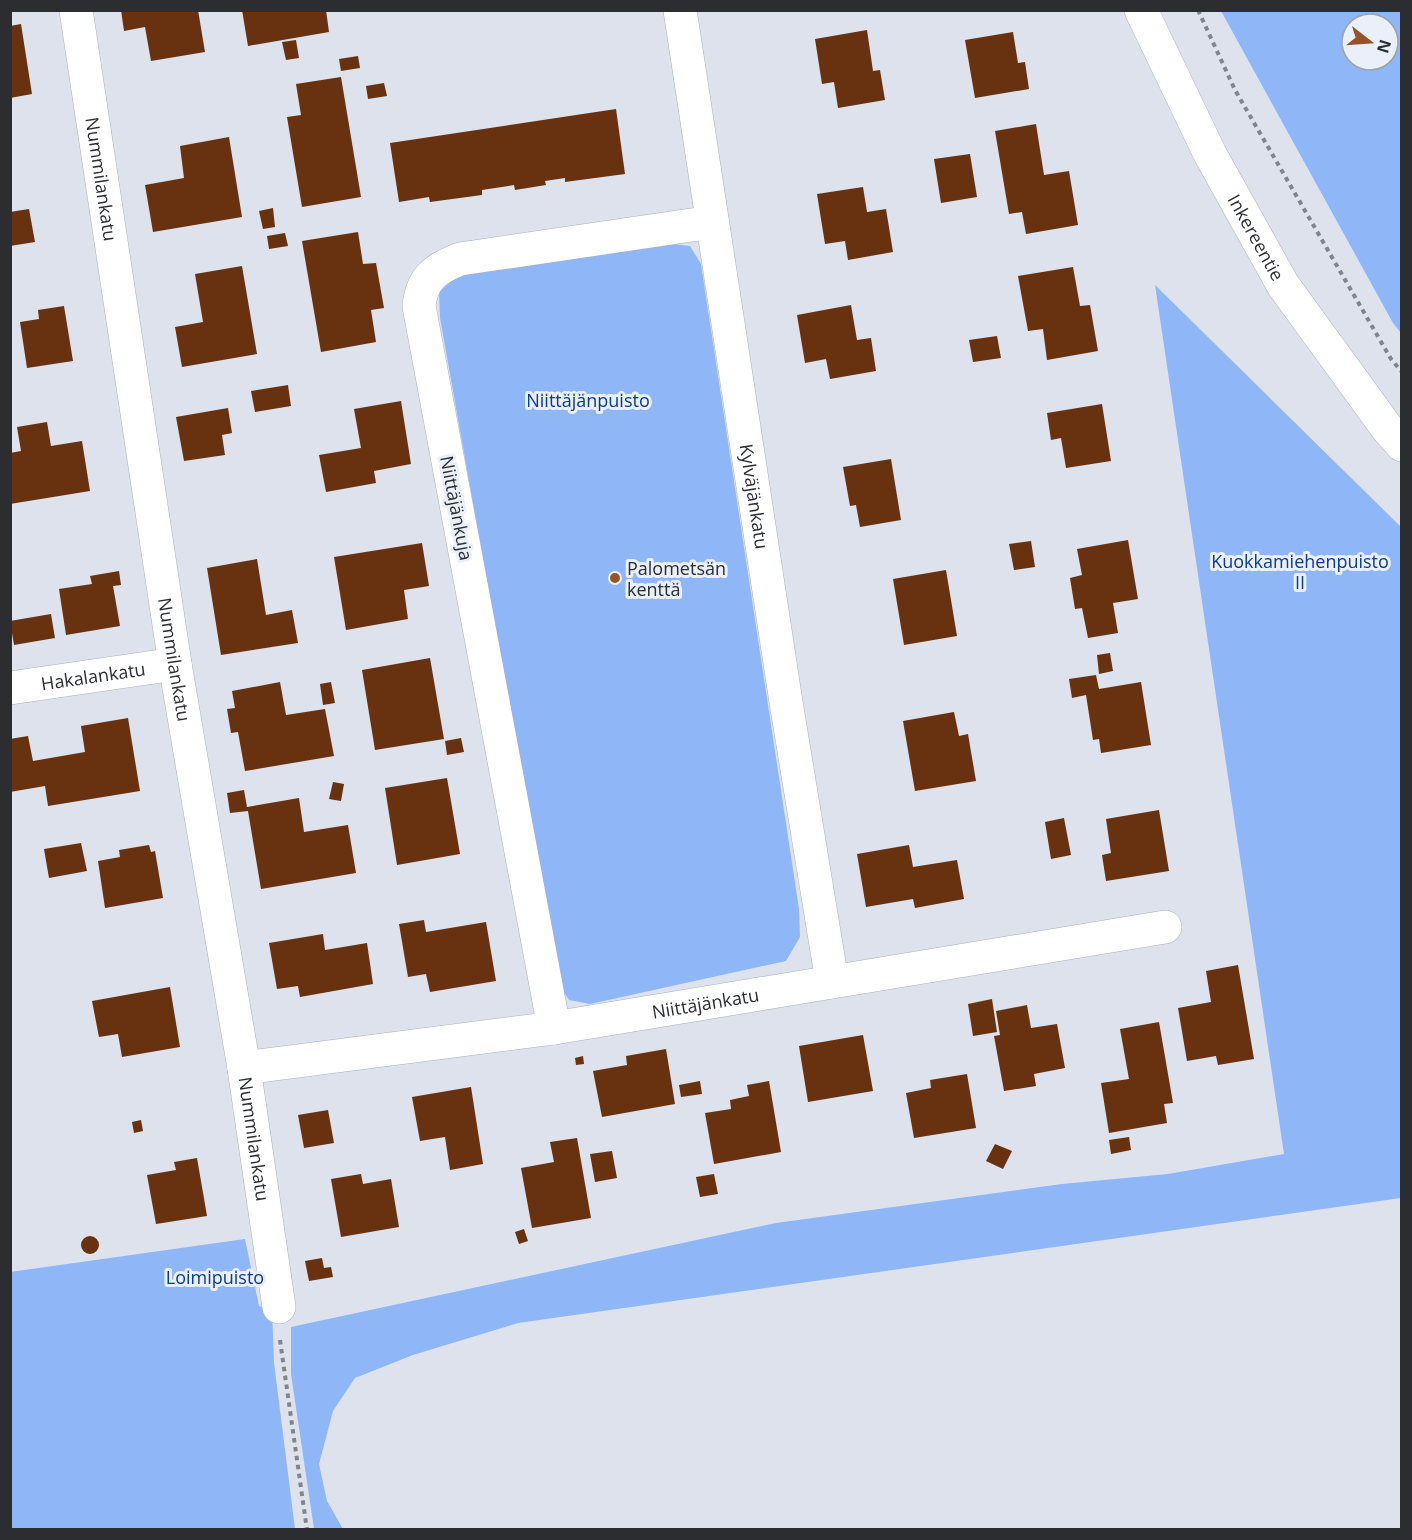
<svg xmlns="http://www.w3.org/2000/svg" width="1412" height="1540" font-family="'Open Sans',sans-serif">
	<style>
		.green { fill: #8fb6f7; fill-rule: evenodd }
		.building { fill: #683110 }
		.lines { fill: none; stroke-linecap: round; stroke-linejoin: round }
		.minor-casing { stroke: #abb1ba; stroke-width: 34 }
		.path { stroke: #81848b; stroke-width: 4; stroke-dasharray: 4.5 4.5; stroke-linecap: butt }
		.minor { stroke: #fff; stroke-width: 33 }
		.poi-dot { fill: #98522a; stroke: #eaf0f9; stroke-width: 2 }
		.labels { text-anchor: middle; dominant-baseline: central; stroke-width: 6; stroke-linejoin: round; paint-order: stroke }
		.street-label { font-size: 18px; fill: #2b2d31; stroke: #eaf0f9 }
		.park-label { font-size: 18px; fill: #0c3b8b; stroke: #eaf0f9 }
		.poi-label { font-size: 18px; fill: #2b2d31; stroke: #eaf0f9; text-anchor: start }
	</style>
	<rect width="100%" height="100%" fill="#dde2ec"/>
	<path class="green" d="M1221 11H1401V333L1393 323ZM1352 24H1388V60H1352Z
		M673 244 690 246 701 264 799 909 800 937 786 961 590 1004 569 1000 560 986 555 963 440 318 439 292 457 276Z
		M1155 285 1401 527V1198L518 1323 413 1355 355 1378 333 1411 319 1464 327 1501 343 1529H314L291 1374V1327L776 1223 1062 1184 1168 1174 1284 1154Z
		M245 1239 259 1306 272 1311 274 1363 295 1529H11L10 1272Z"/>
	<path class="building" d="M121 10H198L205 52 151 61 145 27 124 31Z
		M242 10H326L329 32 248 46Z
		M21 24 32 94 10 98V26Z
		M867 30 873 71 880 70 885 100 838 108 834 82 822 84 815 39Z
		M1013 32 1018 63 1025 62 1029 89 975 98 965 40Z
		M296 40 299 58 286 60 282 42Z
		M358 56 360 68 341 71 339 59Z
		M341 77 361 197 302 207 287 117 301 115 296 84Z
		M384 83 387 96 368 99 366 86Z
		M616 109 625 174 565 182V178L545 181 546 185 515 190 514 185 482 190V195L430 202 429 197 399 202 390 143Z
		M1036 124 1044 175 1069 171 1078 225 1026 234 1022 212 1009 214 995 131Z
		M229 137 242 217 153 232 145 185 184 178 180 146Z
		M970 154 977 197 941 203 934 159Z
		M863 187 867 212 886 209 893 252 848 260 845 241 825 244 817 194Z
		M273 208 275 227 263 229 259 211Z
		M29 209 35 242 10 246V212Z
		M358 232 363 264 376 263 384 308 371 310 376 342 321 352 302 241Z
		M285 233 288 246 269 249 267 236Z
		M242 266 257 354 182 367 175 327 203 322 195 274Z
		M1073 267 1080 306 1090 305 1098 351 1047 360 1043 329 1028 331 1018 276Z
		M851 305 857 340 871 338 876 371 830 379 826 359 805 363 797 315Z
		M64 306 73 361 27 368 20 322 39 319 38 310Z
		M997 336 1001 358 973 362 969 340Z
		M288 385 291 406 255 412 251 391Z
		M401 401 411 464 374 471 376 483 326 492 319 455 361 448 354 409Z
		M1102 404 1111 461 1066 468 1061 438 1051 440 1047 413Z
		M228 408 232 433 222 435 225 455 184 461 176 417Z
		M47 422 51 446 82 441 90 491 10 504V453L21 451 17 427Z
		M891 459 901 520 860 527 856 505 850 506 843 467Z
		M1128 540 1138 599 1113 603 1118 633 1088 638 1082 608 1075 609 1070 578 1082 575 1077 549Z
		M1031 541 1035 567 1014 570 1009 544Z
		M422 543 429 586 404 590 408 619 346 630 334 557Z
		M257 559 266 615 292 610 298 643 221 655 207 568Z
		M946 570 957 636 904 645 893 579Z
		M119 571 121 585 113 586 120 626 66 635 59 589 92 584 90 576Z
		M51 614 55 638 14 645 10 621Z
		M1110 653 1113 671 1099 674 1097 655Z
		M430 658 444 739 375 750 362 670Z
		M1096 675 1099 689 1141 682 1151 745 1101 753 1099 739 1093 740 1086 695 1072 698 1069 679Z
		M280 682 286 715 325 709 334 756 245 771 238 732 231 733 227 709 235 708 232 691Z
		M331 682 335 703 323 705 320 684Z
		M954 712 959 736 968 734 976 781 915 791 903 721Z
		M128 718 140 791 48 806 45 786 10 792V739L28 736 33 761 85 752 81 726Z
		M461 738 464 752 447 755 445 741Z
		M447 778 460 854 397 865 385 788Z
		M333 782 344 784 341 801 329 799Z
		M244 790 247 807 299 798 304 832 348 825 356 873 261 889 248 811 230 813 227 793Z
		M1159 810 1169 871 1106 881 1102 855 1111 853 1106 819Z
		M1064 818 1071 855 1051 859 1045 822Z
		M81 843 87 871 49 878 44 849Z
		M149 845 151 852 155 851 163 898 105 908 98 861 120 857 119 850Z
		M909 845 913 867 957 860 964 899 915 908 913 899 866 907 857 854Z
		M424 920 426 932 486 922 496 981 430 992 426 974 408 977 399 924Z
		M323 934 325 950 367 943 373 984 300 997 298 986 277 989 269 943Z
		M1238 965 1254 1059 1218 1065 1216 1056 1187 1061 1178 1008 1211 1002 1206 971Z
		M170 987 180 1047 122 1057 118 1034 99 1037 92 1001Z
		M992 999 997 1032 973 1036 968 1004Z
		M1027 1005 1031 1028 1057 1024 1065 1068 1034 1074 1036 1086 1004 1091 994 1036 1000 1035 996 1011Z
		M1159 1022 1173 1103 1164 1104 1167 1123 1109 1133 1101 1083 1129 1079 1120 1029Z
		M863 1035 873 1091 808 1102 799 1046Z
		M666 1049 675 1104 602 1117 593 1071 627 1065 626 1056Z
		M583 1056 584 1064 576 1065 575 1058Z
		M967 1074 976 1128 914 1138 906 1093 931 1088 930 1080Z
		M700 1081 702 1094 681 1097 679 1085Z
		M769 1081 781 1152 714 1164 705 1113 731 1109 730 1100 749 1096 747 1085Z
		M471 1087 483 1164 450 1170 445 1137 420 1141 412 1097Z
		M328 1110 334 1143 304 1148 298 1115Z
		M141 1120 143 1131 134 1133 132 1122Z
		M1129 1137 1131 1150 1111 1154 1109 1140Z
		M577 1138 591 1218 532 1228 521 1168 554 1162 550 1142Z
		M995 1144 1012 1151 1003 1169 986 1161Z
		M612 1151 617 1178 595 1182 590 1154Z
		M197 1158 207 1216 156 1224 147 1175 176 1170 174 1162Z
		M361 1174 363 1184 391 1179 399 1227 341 1237 331 1179Z
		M714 1174 718 1194 700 1197 696 1177Z
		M524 1229 528 1241 519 1244 515 1232Z
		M81 1245a9 9 0 1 1 18 0a9 9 0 1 1-18 0Z
		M322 1258 324 1268 331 1267 333 1277 309 1281 305 1261Z"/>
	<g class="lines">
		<defs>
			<g id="minor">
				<path id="s1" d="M76 10 175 664 244 1068 279 1307"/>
				<path id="s2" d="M680 10 786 702 832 981"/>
				<path id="s3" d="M1141 10 1210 154 1283 285 1387 428 1402 445"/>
				<path id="s4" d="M10 688 175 664"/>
				<path d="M554 1028 419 306C422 278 435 269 460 259L712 222"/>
				<path id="s5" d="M244 1068 554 1028 1165 927"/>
			</g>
		</defs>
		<use href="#minor" class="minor-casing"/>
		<path class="path" d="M1198 10 1235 90 1391 359 1402 372
			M280 1340 307 1530"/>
		<use href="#minor" class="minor"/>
	</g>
	<circle class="poi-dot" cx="615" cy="578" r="6"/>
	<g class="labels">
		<g class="street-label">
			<text stroke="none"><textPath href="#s1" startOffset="171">Nummilankatu</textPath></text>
			<text stroke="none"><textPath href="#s3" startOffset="255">Inkereentie</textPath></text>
			<text stroke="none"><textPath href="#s2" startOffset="492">Kylväjänkatu</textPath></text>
			<text transform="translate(457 508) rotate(79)">Niittäjänkuja</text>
			<text stroke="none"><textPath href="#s1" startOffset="657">Nummilankatu</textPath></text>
			<text stroke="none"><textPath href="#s4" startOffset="84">Hakalankatu</textPath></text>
			<text stroke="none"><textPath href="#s5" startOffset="466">Niittäjänkatu</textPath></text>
			<text stroke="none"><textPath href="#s1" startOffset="1143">Nummilankatu</textPath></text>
		</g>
		<g class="park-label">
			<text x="588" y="400">Niittäjänpuisto</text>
			<text x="1300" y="561">Kuokkamiehenpuisto<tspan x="1300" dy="21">II</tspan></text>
			<text x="215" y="1277">Loimipuisto</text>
		</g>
		<g class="poi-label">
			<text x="627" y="568">Palometsän<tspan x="627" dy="21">kenttä</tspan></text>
		</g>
	</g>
	<rect width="1412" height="1540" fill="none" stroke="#2b2d31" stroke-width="24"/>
	<g transform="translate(1370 42) rotate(107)"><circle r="28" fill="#eaf0f9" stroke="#9ea2a9" stroke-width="1.5"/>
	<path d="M0-4.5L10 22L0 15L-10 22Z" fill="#98522a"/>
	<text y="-9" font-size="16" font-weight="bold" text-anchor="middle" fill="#2b2d31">N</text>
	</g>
</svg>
